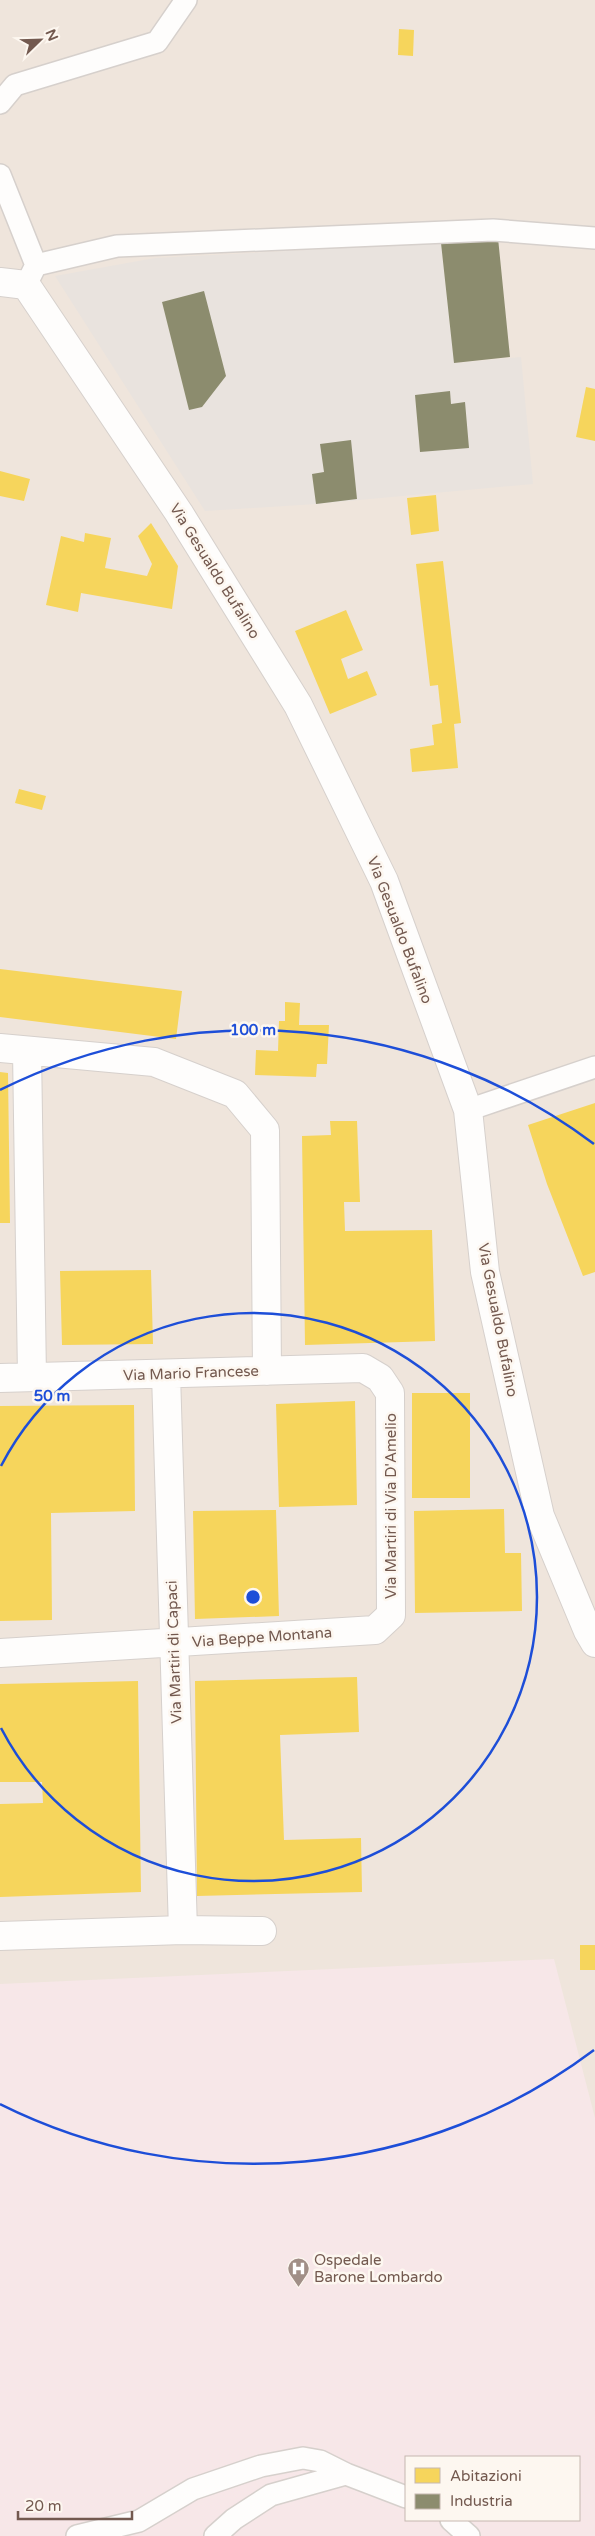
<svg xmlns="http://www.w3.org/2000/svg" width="595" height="2536" font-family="'Varela Round',sans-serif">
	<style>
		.residential { fill: #efe5dc; fill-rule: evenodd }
		.industrial { fill: #e9e3de }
		.medical { fill: #f7e7e8; fill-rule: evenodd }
		.homes { fill: #f6d55c }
		.industry { fill: #8c8c6e }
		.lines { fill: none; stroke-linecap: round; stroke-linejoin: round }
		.lane-casing { stroke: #d6d0cc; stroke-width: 24 }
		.street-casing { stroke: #d6d0cc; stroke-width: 30 }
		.lane { stroke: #fefdfc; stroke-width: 21 }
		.street { stroke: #fefdfc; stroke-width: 28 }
		.ring { fill: none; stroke: #1d4ed8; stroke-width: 2.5 }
		.labels { text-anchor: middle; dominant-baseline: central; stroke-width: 5; stroke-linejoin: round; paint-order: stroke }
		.street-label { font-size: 15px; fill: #73594f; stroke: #fdf7f0 }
		.poi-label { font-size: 15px; fill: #73594f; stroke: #fdf7f0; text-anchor: start }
		.centre { fill: #1d4ed8; stroke: #fdf7f0; stroke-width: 2.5 }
		.ring-label { font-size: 15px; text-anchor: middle; font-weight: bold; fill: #1d4ed8; stroke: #fdf7f0; stroke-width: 5; stroke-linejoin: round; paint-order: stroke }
	</style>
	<rect width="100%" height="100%" fill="#f7f3ee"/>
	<path class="residential" d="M0 0H595V2536H0ZM406 2457H579V2520H406Z"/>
	<path class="industrial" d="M441 243 455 363 521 357 533 484 316 504 205 511 55 276 155 258Z"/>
	<path class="medical" d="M554 1959 595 2118V2536H0V1984ZM406 2457H579V2520H406Z"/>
	<path class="homes" d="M399 29 414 30 413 56 398 55Z
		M586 387 595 389V441L576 437Z
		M0 471 30 479 24 501 0 496Z
		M436 495 439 531 411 535 407 498Z
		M151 523 178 566 172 609 81 593 78 612 46 605 61 536 84 542 85 533 111 538 105 568 147 576 152 564 138 536Z
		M443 561 461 723 454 724 458 768 412 772 410 749 434 745 432 725 442 723 438 685 430 686 416 564Z
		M346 610 363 650 341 659 348 679 367 671 377 695 330 714 295 631Z
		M19 789 46 796 42 810 15 803Z
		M0 969 182 991 176 1039 0 1017Z
		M285 1002 300 1003 299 1025H329L327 1064H317L316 1077 255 1075 256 1050 278 1051 279 1021H285Z
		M0 1072 8 1073 10 1223H0Z
		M595 1103V1272L583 1276 547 1184 528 1125Z
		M330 1121H357L360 1202H344L345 1231 432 1230 435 1341 305 1345 302 1136 331 1135Z
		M151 1270 153 1344 62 1345 60 1271Z
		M412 1393H470V1498H412Z
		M355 1401 357 1505 279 1507 276 1404Z
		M134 1405 135 1511 51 1513 52 1620 0 1621V1406Z
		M504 1509 505 1553H521L522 1611 415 1613 414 1511Z
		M276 1510 279 1616 195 1619 193 1511Z
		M357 1677 359 1732 280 1735 284 1840 361 1838 362 1892 197 1896 195 1681Z
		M138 1681 141 1892 0 1897V1804L43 1803 42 1782H0V1684Z
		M580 1945H595V1970H580Z"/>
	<path class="industry" d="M498 238 510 357 454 363 441 243Z
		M204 291 226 376 202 407 189 410 162 302Z
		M450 391 451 404 465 402 469 448 420 452 415 395Z
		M351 440 357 499 316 504 312 474 324 472 320 444Z"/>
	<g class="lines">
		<defs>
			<path id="lane" d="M0 103 15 85 157 42 186 0
				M0 175 36 265
				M26 285 36 265 117 246 493 230 595 238
				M468 1110 595 1067
				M451 2520 469 2536
				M77 2536 139 2521 193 2489 261 2466 303 2458 320 2461 346 2474
				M215 2536 234 2519 271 2495 346 2474 406 2497"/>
			<path id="street" d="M0 282 26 285 179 513 298 705 384 881 468 1110 485 1272 540 1516 588 1631 595 1643
				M0 1048 154 1062 235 1094 265 1130 267 1371
				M27 1051 32 1377
				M166 1374 183 1930
				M0 1378 363 1368 380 1378 390 1393 391 1615 375 1630 0 1653
				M0 1936 183 1930 262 1931"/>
		</defs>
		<use href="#lane" class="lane-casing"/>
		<use href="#street" class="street-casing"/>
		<use href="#lane" class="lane"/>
		<use href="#street" class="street"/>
	</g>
	<g class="ring">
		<path d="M1 1466A284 284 0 1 1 1 1728"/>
		<path d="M594 2050A567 567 0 0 1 0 2104M0 1090A567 567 0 0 1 594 1144"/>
	</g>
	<defs>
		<symbol id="hospital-pin" viewBox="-11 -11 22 30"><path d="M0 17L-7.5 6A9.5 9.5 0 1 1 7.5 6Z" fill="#a18f87" stroke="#fdf7f0"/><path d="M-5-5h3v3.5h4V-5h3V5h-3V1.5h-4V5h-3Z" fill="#fff"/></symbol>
	</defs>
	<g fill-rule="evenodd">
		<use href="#hospital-pin" x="286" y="2256" width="25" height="34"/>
	</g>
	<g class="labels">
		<g class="street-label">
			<text transform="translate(215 571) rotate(58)">Via Gesualdo Bufalino</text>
			<text transform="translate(400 930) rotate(69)">Via Gesualdo Bufalino</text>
			<text transform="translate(498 1320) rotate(79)">Via Gesualdo Bufalino</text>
			<text transform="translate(191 1373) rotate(-2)">Via Mario Francese</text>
			<text transform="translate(391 1506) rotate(-90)">Via Martiri di Via D'Amelio</text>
			<text transform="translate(262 1637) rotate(-4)">Via Beppe Montana</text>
			<text transform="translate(174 1652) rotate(-92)">Via Martiri di Capaci</text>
		</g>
		<g class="poi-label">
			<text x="314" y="2260">Ospedale<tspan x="314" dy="17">Barone Lombardo</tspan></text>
		</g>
	</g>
	<circle cx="253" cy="1597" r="8" class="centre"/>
	<g class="ring-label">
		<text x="253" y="1035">100 m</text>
		<text x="52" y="1401">50 m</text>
	</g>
	<rect x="405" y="2456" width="175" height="65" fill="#fdf7f0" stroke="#c6b8b0"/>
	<rect x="415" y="2468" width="25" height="15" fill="#f6d55c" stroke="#c6b8b0"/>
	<text x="450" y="2481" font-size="15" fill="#73594f">Abitazioni</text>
	<rect x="415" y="2494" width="25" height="15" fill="#8c8c6e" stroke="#c6b8b0"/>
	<text x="450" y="2506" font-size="15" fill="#73594f">Industria</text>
	<g transform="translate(40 40) rotate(67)" stroke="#fdf7f0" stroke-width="4" paint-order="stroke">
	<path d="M0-4L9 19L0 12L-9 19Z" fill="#73594f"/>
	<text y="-8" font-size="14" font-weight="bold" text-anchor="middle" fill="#73594f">N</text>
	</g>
	<path d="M18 2511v8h114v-8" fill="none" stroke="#73594f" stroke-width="2.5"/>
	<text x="25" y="2511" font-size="15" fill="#73594f" stroke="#fdf7f0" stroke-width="4" paint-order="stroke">20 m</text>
</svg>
